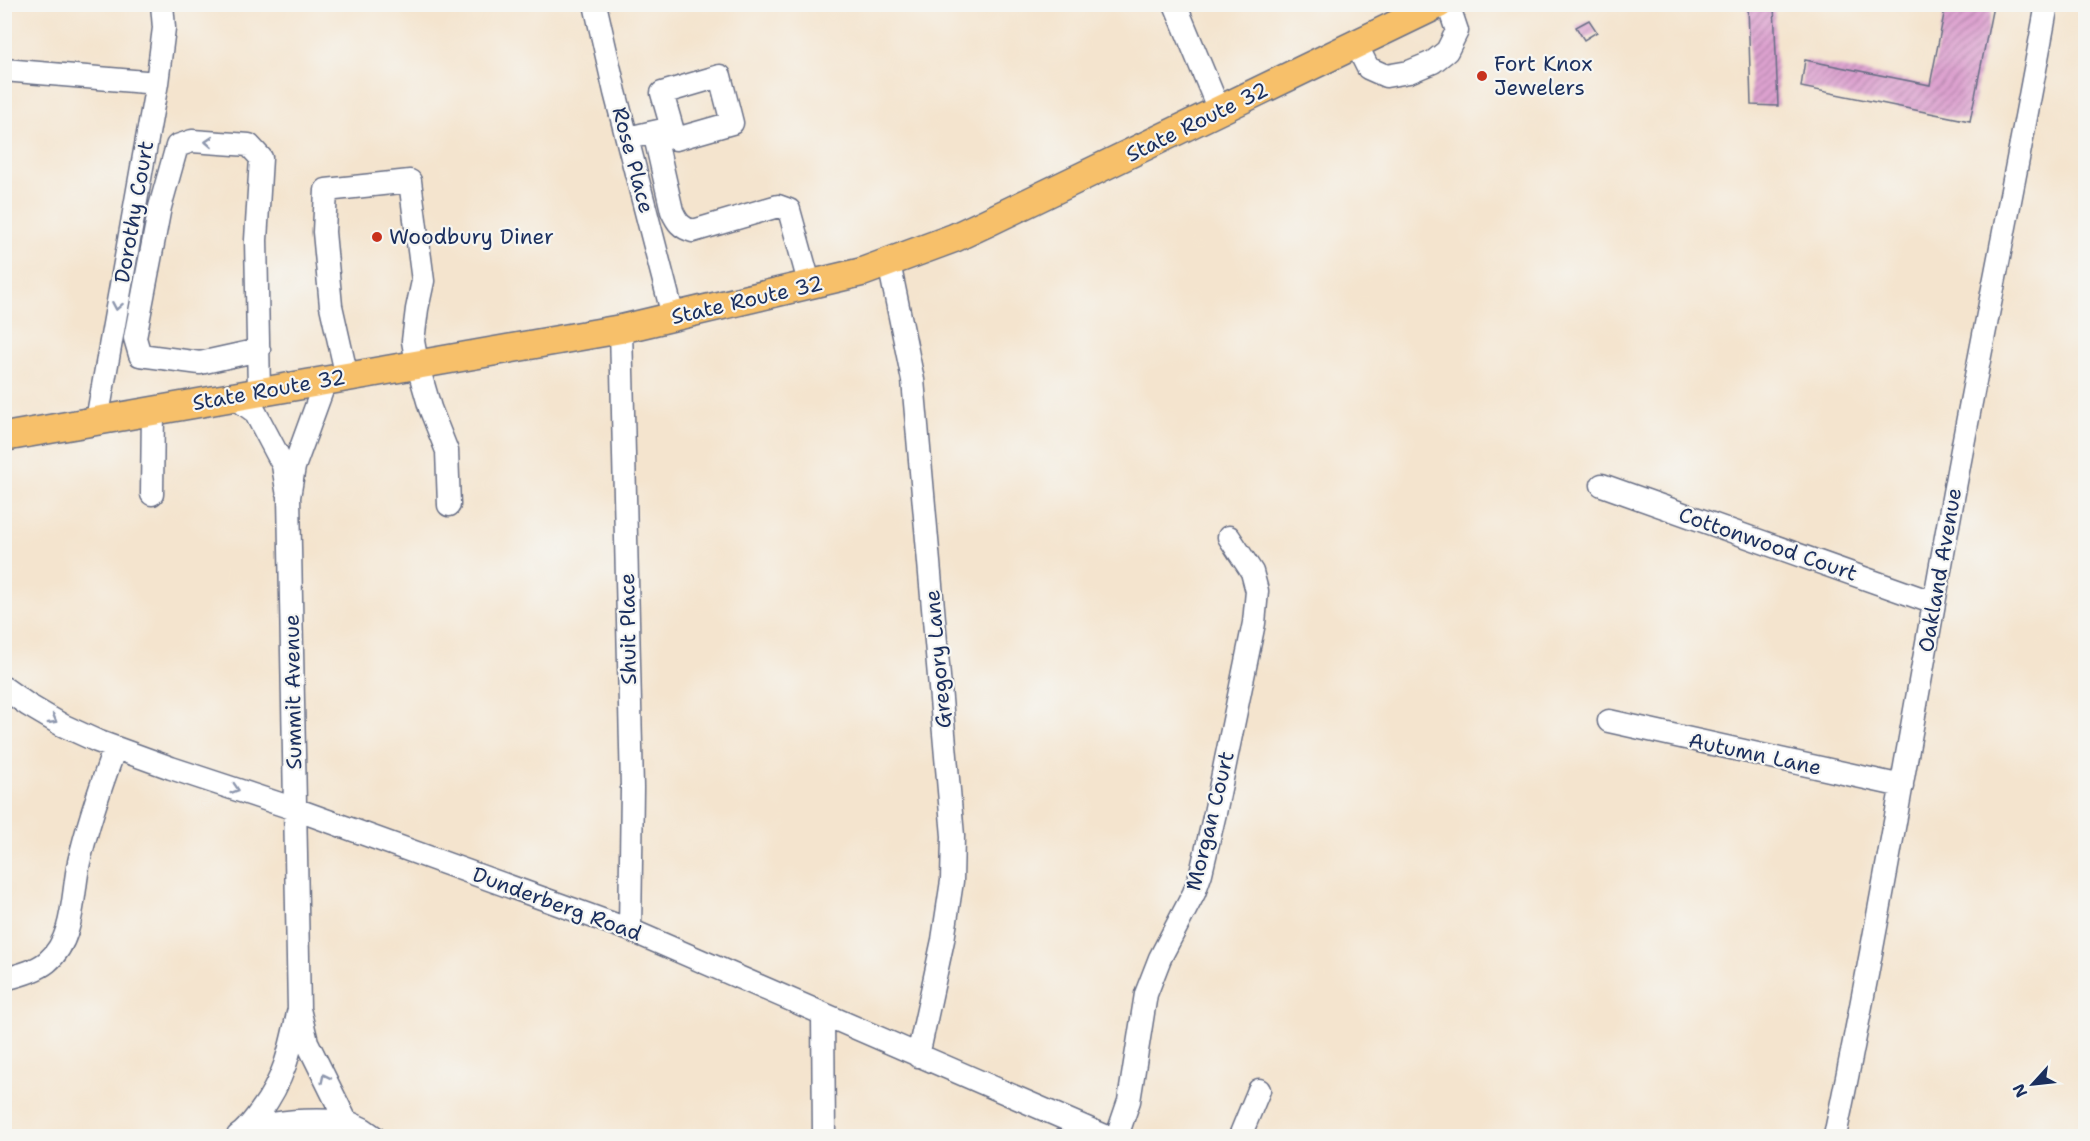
<svg xmlns="http://www.w3.org/2000/svg" width="2090" height="1141" font-family="'Shantell Sans',sans-serif">
	<style>
		.building { fill: url(#building-hatch) }
		.lines { fill: none; stroke-linecap: round; stroke-linejoin: round }
		.minor-casing { stroke: #676e85; stroke-width: 25 }
		.major-casing { stroke: #676e85; stroke-width: 31 }
		.minor { stroke: #fff; stroke-width: 22 }
		.major { stroke: #f7c06b; stroke-width: 28 }
		.oneway { stroke: #8d97ae }
		.poi-dot { fill: #c8321e; stroke: #f6f6f2; stroke-width: 2 }
		.labels { text-anchor: middle; dominant-baseline: central; stroke-width: 4.5; stroke-linejoin: round; paint-order: stroke }
		.poi-label { font-size: 21px; fill: #1b2f5e; stroke: #f6f6f2; text-anchor: start }
		.street-label { font-size: 21px; fill: #1b2f5e; stroke: #f6f6f2 }
	</style>
	<defs>
		<pattern id="building-hatch" width="6" height="6" patternUnits="userSpaceOnUse" patternTransform="scale(1.5)"><rect width="6" height="6" fill="#dda2cf"/><path d="M-1 1l2-2M0 6l6-6M5 7l2-2" fill="none" stroke="#b284ab"/></pattern>
	</defs>
	<rect width="100%" height="100%" fill="#f6f6f2"/>
	<filter id="ink" filterUnits="userSpaceOnUse"><feTurbulence type="fractalNoise" baseFrequency=".0167" numOctaves="2"/><feDisplacementMap in="SourceGraphic" scale="12" xChannelSelector="R" yChannelSelector="G"/><feConvolveMatrix kernelMatrix="1 2 1 2 8 2 1 2 1" color-interpolation-filters="sRGB"/></filter>
	<filter id="wash" filterUnits="userSpaceOnUse"><feTurbulence type="fractalNoise" baseFrequency=".008" numOctaves="4" result="noise"/><feDisplacementMap in="SourceGraphic" scale="24" xChannelSelector="R" yChannelSelector="G"/><feGaussianBlur stdDeviation="1.35" result="paint"/><feColorMatrix in="noise" values="0 0 0 0 0 0 0 0 0 0 0 0 0 0 0 0 0 1.4 0 .05"/><feComposite in="paint" operator="in"/></filter>
	<g filter="url(#wash)">
		<rect width="100%" height="100%" fill="#f4e4ce"/>
		<g id="blocks">
			<path class="building" d="M1748 4H1774L1778 106 1751 105Z
				M1946 4 1993 6 1970 121 1801 87 1805 60 1930 85Z
				M1589 20 1597 32 1584 40 1576 27Z"/>
		</g>
	</g>
	<g filter="url(#ink)">
		<use href="#blocks" fill-opacity="0" stroke="#676e85" stroke-width="1.5"/>
		<g class="lines">
			<defs>
				<path id="minor" d="M595 4 615 92 673 316
					M1175 4 1219 110
					M1356 44 1368 68 1386 76 1409 72 1433 62 1447 51 1457 31 1448 4
					M4 70 157 83
					M654 132 672 128 676 139 732 123 720 76 662 93 672 128
					M628 138 654 132 672 211C677 222 681 228 693 231L778 206 789 210 810 286
					M889 263 913 380 953 836 952 881 943 940 918 1056
					M621 329 632 788 630 930
					M259 350 200 363 140 355 135 338 160 207 177 146 192 141 249 145 261 158 256 240 259 391
					M347 377 331 306 324 232 326 190 410 181 423 281 417 309 413 341 417 363 430 408 447 451 449 505
					M325 382 294 467 289 497 299 1009 307 1042 346 1121 363 1129 373 1136
					M233 396 255 412 283 465 287 490
					M97 420 157 83 164 28 162 4
					M1602 485 1934 603
					M152 494 153 410
					M4 688 28 705 62 725 97 741 171 768 295 809 630 930 1105 1136
					M1609 721 1902 786
					M4 979C17 976 37 970 47 962 75 939 72 894 79 862 88 823 101 785 115 748
					M823 1015 824 1136
					M245 1131C282 1119 308 1120 346 1121
					M238 1136C247 1130 253 1121 260 1112 284 1080 290 1051 298 1013
					M1117 1136 1129 1101 1146 994 1160 958 1194 893 1201 873 1215 813 1254 623 1257 591 1252 572 1229 537
					M1240 1136 1259 1090
					M1835 1136C1881 915 1917 692 1958 471 1987 315 2019 160 2047 4"/>
				<path id="major" d="M4 437 621 329 862 272 954 238 988 222 1439 4"/>
			</defs>
			<use href="#minor" class="minor-casing"/>
			<use href="#major" class="major-casing"/>
			<use href="#minor" class="minor"/>
			<use href="#major" class="major"/>
		</g>
		<defs><path id="oneway-chevron" d="M-2-3.5L2.5 0L-2 3.5" fill="none" stroke-width="1.6" stroke-linecap="round" stroke-linejoin="round" transform="scale(1.5)"/></defs>
		<g class="oneway">
			<use href="#oneway-chevron" transform="translate(209 142) rotate(-176)"/>
			<use href="#oneway-chevron" transform="translate(117 306) rotate(100)"/>
			<use href="#oneway-chevron" transform="translate(53 720) rotate(30)"/>
			<use href="#oneway-chevron" transform="translate(235 789) rotate(18)"/>
			<use href="#oneway-chevron" transform="translate(325 1078) rotate(-116)"/>
		</g>
	</g>
	<g class="poi-dot">
		<circle cx="1482" cy="76" r="6"/>
		<circle cx="377" cy="237" r="6"/>
	</g>
	<g class="labels">
		<g class="poi-label">
			<text x="1494" y="64">Fort Knox<tspan x="1494" dy="24">Jewelers</tspan></text>
			<text x="389" y="237">Woodbury Diner</text>
		</g>
		<g class="street-label">
			<text transform="translate(1197 122) rotate(-26)">State Route 32</text>
			<text transform="translate(633 160) rotate(75)">Rose Place</text>
			<text transform="translate(134 212) rotate(-80)">Dorothy Court</text>
			<text transform="translate(747 300) rotate(-13)">State Route 32</text>
			<text transform="translate(269 390) rotate(-10)">State Route 32</text>
			<text transform="translate(1768 544) rotate(19)">Cottonwood Court</text>
			<text transform="translate(1940 570) rotate(-80)">Oakland Avenue</text>
			<text transform="translate(628 629) rotate(-91)">Shuit Place</text>
			<text transform="translate(938 659) rotate(-95)">Gregory Lane</text>
			<text transform="translate(293 692) rotate(-91)">Summit Avenue</text>
			<text transform="translate(1755 754) rotate(12)">Autumn Lane</text>
			<text transform="translate(1210 821) rotate(-76)">Morgan Court</text>
			<text transform="translate(557 904) rotate(20)">Dunderberg Road</text>
		</g>
	</g>
	<rect width="2090" height="1141" fill="none" stroke="#f6f6f2" stroke-width="24"/>
	<g transform="translate(2033 1084) rotate(243)" stroke="#f6f6f2" stroke-width="4.5" paint-order="stroke">
	<path d="M0-4.5L10 22L0 15L-10 22Z" fill="#1b2f5e"/>
	<text y="-9" font-size="16" font-weight="bold" text-anchor="middle" fill="#1b2f5e">N</text>
	</g>
</svg>
